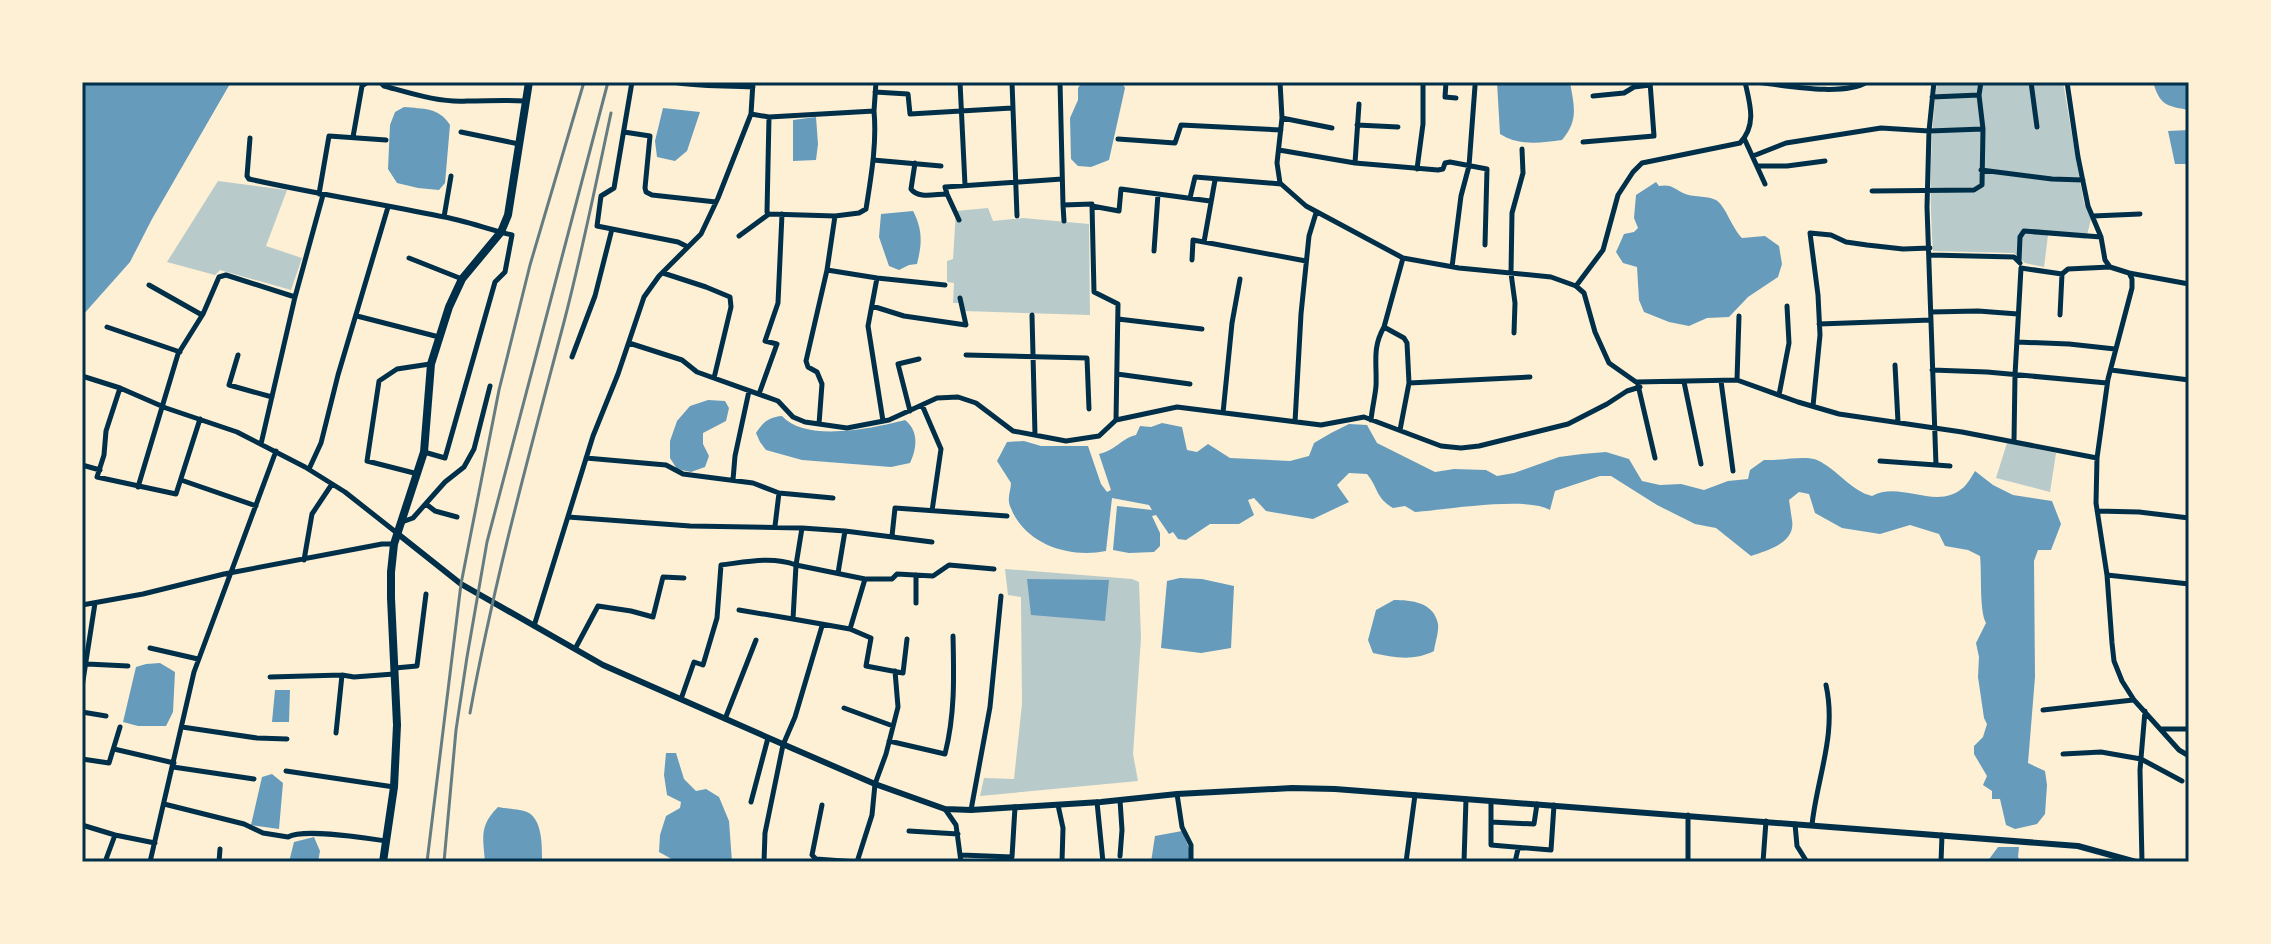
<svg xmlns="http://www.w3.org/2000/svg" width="2271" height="944" font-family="Roboto,sans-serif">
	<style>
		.green { fill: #b9caca }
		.water { fill: #669bbc }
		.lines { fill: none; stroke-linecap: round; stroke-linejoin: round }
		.minor { stroke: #003049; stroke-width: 5 }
		.tertiary { stroke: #003049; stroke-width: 6 }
		.primary { stroke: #003049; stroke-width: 8 }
		.rail { stroke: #657d81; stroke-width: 3 }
		.neatline { fill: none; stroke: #003049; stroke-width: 3 }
	</style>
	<rect width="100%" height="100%" fill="#fdf0d5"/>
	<path class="green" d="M1937 82H2063L2080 182 2084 203 2091 219 2086 239 2048 235 2044 267 2025 263 2014 253 1933 251C1929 195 1930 138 1937 82Z
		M218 181 287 190 266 246 302 258 291 290 220 270 215 275 167 262Z
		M988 208 993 221 1023 218 1089 224 1090 315 964 311 961 303H953L954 283 947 282V261L953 259 956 211Z
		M2007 443 2056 453 2050 492 1996 478Z
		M1005 569 1132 579 1139 582 1141 638 1133 754 1138 781 980 796 984 778 1014 779 1022 704 1021 597 1008 595Z"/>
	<path class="water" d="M82 82H231L152 219 130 262 82 316Z
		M1082 82H1122L1125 88 1109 160 1091 167 1078 166 1071 159 1070 118 1078 100V88Z
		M1497 82H1570C1574 106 1579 120 1562 140 1540 143 1519 146 1500 134Z
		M2153 82H2189V110C2166 106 2160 105 2153 82Z
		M404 107C423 109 439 107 450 125L445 183 439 190 418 188 397 183 388 169 390 125 395 112Z
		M663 108 700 112 687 151 675 161 657 157 655 141Z
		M816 117 818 144 816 160 793 161V120Z
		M2189 130V160L2187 164H2175L2168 131Z
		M1656 182 1659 186C1671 184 1673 188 1683 193 1693 198 1706 195 1716 200 1725 205 1732 228 1742 238L1765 236 1779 246 1782 264 1778 277 1748 297 1729 317 1707 318 1689 326 1669 322 1644 312 1639 300 1637 267 1623 263 1616 252 1624 234 1634 232 1638 228 1634 218 1636 195Z
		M913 211C923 230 922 244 917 264L909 265 899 270 889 266 879 237 881 214Z
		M708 400 725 401 729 408 726 421 703 433V444L709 456 705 467 691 472 677 469 670 458V441L677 421 690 406Z
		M782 416C806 443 874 428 905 420 919 431 917 448 910 463L891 467 802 460 766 450 760 442 756 433C763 422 769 417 782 416Z
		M1162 423 1182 427 1187 450 1197 452 1208 444 1230 458 1290 461 1309 456 1314 443 1331 433 1349 424 1367 425 1377 443 1435 472 1454 469 1486 470 1497 476 1514 473 1559 457 1582 454 1606 452 1629 459 1642 481 1660 485 1681 484 1704 490 1728 481 1748 479 1750 470 1764 460C1779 461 1805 455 1817 460 1837 469 1851 491 1872 496 1901 480 1937 512 1964 487 1968 483 1972 476 1975 471L1993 485 2013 495 2052 501 2061 524 2051 550H2038L2034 561 2035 677 2028 763 2045 771 2047 785 2045 814 2037 824 2015 829 2006 825 2000 799H1992V791L1983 785 1987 776 1974 754V746L1983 737 1987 724 1984 718 1978 677 1979 657 1976 643 1986 623C1979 610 1982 574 1980 556L1968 550 1945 546 1939 534 1910 525 1880 534 1842 528 1815 513 1809 494 1799 492 1789 500C1790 507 1791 513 1792 520 1796 543 1768 550 1751 556L1716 528 1695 524 1657 505 1611 476H1600L1555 491 1550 510C1528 496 1444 510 1415 512L1405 506 1393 508C1375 497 1379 489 1367 474L1349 473 1337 485 1349 502 1313 519 1266 511 1254 498 1248 500 1254 515 1239 524H1210L1186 540 1178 539 1173 532 1169 534 1156 515 1152 516 1160 533V546L1154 552 1129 553 1113 550 1117 506 1152 510 1149 505 1112 498 1106 551C1071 558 1030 546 1013 513 1012 510 1009 505 1009 502 1008 496 1011 489 1011 483L997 461 1007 442 1024 441 1041 446H1088L1101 484 1107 492 1111 490 1099 454C1118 449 1120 439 1136 435L1140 426 1151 427Z
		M1180 578 1202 579 1234 586 1231 648 1201 653 1161 648 1167 581Z
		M1027 579 1109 580 1105 621 1031 615Z
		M1394 600C1411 600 1434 602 1438 624 1439 632 1435 643 1434 651 1414 661 1395 658 1373 653L1368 640 1376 610Z
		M160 663 175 672 173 712 166 726H138L123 722 136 667 146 664Z
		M275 690H290L289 722H272Z
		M666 753H676L684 779 696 791 706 789 719 797 729 821 732 862H677L659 852 660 835 666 816 680 808 681 802 667 795 664 775Z
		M272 774 283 783 279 829 251 825 262 777Z
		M498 807C507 809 522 809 529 813 543 822 542 848 542 862H485C483 837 479 826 498 807Z
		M1182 831 1189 848V862H1151L1155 836Z
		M314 837 320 851 318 862H289L294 842Z
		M1998 847H2019L2018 857 2021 862H1987Z"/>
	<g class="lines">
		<path class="minor" d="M380 82 384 86C410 93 440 103 467 101 487 101 505 100 525 101
			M632 82 614 188 601 196 597 226 678 242 688 247
			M673 82C699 87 726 85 753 87
			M960 82 965 185
			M1012 82 1017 216
			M1060 82 1063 205 1092 204 1094 292 1118 304 1116 420
			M1280 82 1282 118 1277 163 1280 183 1306 206 1403 258 1459 268 1551 277 1576 286 1584 293 1595 332 1609 363 1636 382 1737 380 1798 402 1839 414 1962 432 2097 458
			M1446 82 1445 97 1456 98
			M1755 82C1784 85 1842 97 1867 82
			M1934 82 1929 131 1927 207 1936 465
			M2031 82 2037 127
			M2067 82 2078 157 2088 206 2101 237 2105 260 2110 267 2129 273 2132 279V288L2108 379 2097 458 2096 503 2107 575 2112 643 2114 661 2122 681 2134 700 2179 750 2189 756
			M875 92 908 94 910 114 1012 108
			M1593 96 1624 93 1634 87 1650 85
			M1932 97 1979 95
			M874 111 876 82
			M751 114 769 117 874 111C877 144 871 177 866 209L859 213 835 216
			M769 117 767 212 769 214 835 216 827 270 877 278 868 326 883 421
			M1282 118 1332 128
			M1357 125 1398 127
			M461 132 519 144
			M624 132 650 136 645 188 646 192 652 195 716 202
			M353 137 362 86 368 82
			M250 138 247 176 249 179C312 193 376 203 439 216 464 220 487 229 512 235L505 272 495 282 445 458 424 452
			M1744 138 1765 184
			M1118 139 1175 143 1181 125 1281 130
			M1583 142 1654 136 1650 82
			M1279 150 1355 163 1438 170 1443 169 1445 163 1450 162 1487 169 1485 245
			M1753 156 1786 143 1881 128 1929 131 1983 129
			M873 160 941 166
			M915 163 911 189C918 199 935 194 947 194
			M1355 163 1359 104
			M1757 166H1787L1825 161
			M1417 169 1423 124V82
			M1981 170 2052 179 2083 180
			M1872 191 1974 190 1982 185 1983 129 1979 95 1981 82
			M319 194 329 136 386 140
			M1190 198 1195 177 1281 184
			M1063 205 1064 221
			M1092 206 1119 211 1121 189 1210 201
			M2093 216 2140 214
			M444 217 451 176
			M959 220 947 194 945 187 1062 179
			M739 236 769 214
			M1204 242 1215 180
			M1154 251 1158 194
			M1930 255 2014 257 2020 263
			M409 258 462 279
			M1192 260 1193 240 1306 261
			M2019 261 2020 237 2024 231 2101 237
			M1452 267 1461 196 1469 166 1475 86
			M663 273 706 287 730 297 731 307 714 378
			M2129 273 2189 284
			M877 278 945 285
			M149 285 202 315
			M1576 286 1603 250 1618 195 1633 172 1642 163 1740 143C1757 125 1750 104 1745 82
			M872 306 904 316 966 325 960 298
			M1931 312 1978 311 2018 314
			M1032 315 1035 435
			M2060 315 2062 274
			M357 316 439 337
			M1118 319 1202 329
			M1819 324 1931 320
			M107 327 180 352
			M1514 333 1515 303 1511 273 1512 213 1523 173 1522 149
			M2017 342 2069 344 2115 349
			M629 343 682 360 697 372 778 401 793 417 805 422 847 428 889 420 937 398 958 397 976 403 1013 431 1066 441 1099 436 1116 420 1177 407 1321 425 1364 417 1441 446 1461 448 1479 446 1568 424 1607 404 1627 391 1640 387
			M238 355 229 385 272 397
			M966 355 1087 358 1089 409
			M572 357 595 296 612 229
			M1895 365 1898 422
			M1932 370 1987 372 2107 383
			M2111 370 2189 380
			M1117 374 1190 384
			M82 376 120 388 166 408 237 432 305 467 345 492 397 533
			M1737 380 1739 316
			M1721 381 1733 471
			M1684 382 1701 464
			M1409 383 1530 377
			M1638 385 1655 458
			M120 388 106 431 104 455 97 477 176 494 200 419
			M759 394 777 344 765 341 778 303 782 214
			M1779 395 1789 343 1787 306
			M922 405 941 449 932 511
			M1813 406 1820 335 1818 295 1810 233 1831 235 1846 242 1867 245 1903 249 1930 248
			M910 411 898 364 919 359
			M1223 413 1232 323 1240 279
			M1371 420C1372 409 1375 397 1376 386 1377 362 1372 348 1384 327
			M1295 422 1301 314 1309 236 1316 213
			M819 424 822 384 817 372 808 367 806 361 827 270
			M1400 430 1409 383 1407 343 1404 338 1384 327 1403 258
			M2014 441 2015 375 2021 268 2062 274 2068 269 2110 267
			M261 444 295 297 323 195
			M586 458 666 465 683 474 753 483 779 493 833 498
			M1880 461 1950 466
			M82 465 100 470
			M309 469 321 443 338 375 388 207
			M418 474 367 461 379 381 397 369 430 364
			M181 480 256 506
			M733 480 735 456 749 391
			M138 487 178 354 203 314 219 277 226 275 295 297
			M426 504 435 511 457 517
			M2097 511 2139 512 2189 518
			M568 517 690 526 802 528 796 565 865 579H892L897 574 933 576 949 565 994 569
			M402 522 413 518 445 482 464 467 474 449 490 386
			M775 526 779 493
			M802 528 845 531
			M892 536 895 508 1007 516
			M304 560 312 514 332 484
			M838 573 845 531 932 542
			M2107 575 2189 584
			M916 603V575
			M82 605 143 594 224 574 382 544H393
			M739 610 793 619
			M534 626 593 436 618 374 644 297 659 276 701 234 718 198 751 114 753 82
			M850 629 865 579
			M150 648 198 659
			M575 649 598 606 631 611 653 617 663 577 684 578
			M87 664 128 666
			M395 668 417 666 426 594
			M270 677 342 675 354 677 394 674
			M82 687 95 603
			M681 699 694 662 703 665 717 618 721 565C746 562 772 556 796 565L793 619 850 629 871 638 866 666 903 673 907 639
			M844 708 893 726
			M2043 710 2133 700
			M82 712 106 716
			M725 719 756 640
			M182 727 257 738 287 739
			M2162 729H2189
			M336 733 342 675
			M889 741 945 754C955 715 954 677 953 636
			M114 749 174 763
			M2063 754 2101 752 2141 759 2182 781
			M82 759 109 763 120 727
			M173 767 254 779
			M286 771 394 787
			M1177 794 1182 827 1191 845V862
			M1120 800 1122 830 1120 856
			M751 802 768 738
			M1097 802 1103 862
			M1491 802V845L1551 850 1554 805
			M164 804 244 824 263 833 288 837C304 828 365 838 386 841
			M822 805 812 855 816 859 857 862
			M1058 805 1063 828 1062 862
			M945 809 956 825 961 862
			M971 810 990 707 1001 596
			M1491 822 1534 824 1537 804
			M1795 824 1797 846 1807 862
			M82 825 115 835 155 843
			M1812 825C1817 777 1837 735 1826 685
			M909 831 958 834
			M961 855 1012 857 1015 807
			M105 862 115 835
			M150 862 194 672 276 451
			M219 862 220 849
			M764 862 765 833 783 745 795 717 822 626
			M857 862 872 815 875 784 886 754 898 707 895 671
			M1406 862 1415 795
			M1464 862 1466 799
			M1515 862 1518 849
			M1688 862V815
			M1763 862 1766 821
			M1941 862 1942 835
			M2142 862 2140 770 2145 711"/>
		<path class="tertiary" d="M398 534 461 584 603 665 794 749 875 784 945 809 971 810 1101 802 1177 794 1292 788 1335 789 2078 846 2136 862"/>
		<path class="primary" d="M383 862 394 787 397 725 391 598V572L394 544 424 452 431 364 449 307 462 279 501 232 508 215 529 82"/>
		<path class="rail" d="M470 713C494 581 530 451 564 322 582 253 596 183 611 113
			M427 862 461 584 499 390 530 265 584 82
			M444 862 456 730 467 657 487 542 608 82"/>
	</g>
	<rect width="2271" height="944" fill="none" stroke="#fdf0d5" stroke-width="168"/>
	<rect x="84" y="84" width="2103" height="776" class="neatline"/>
</svg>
